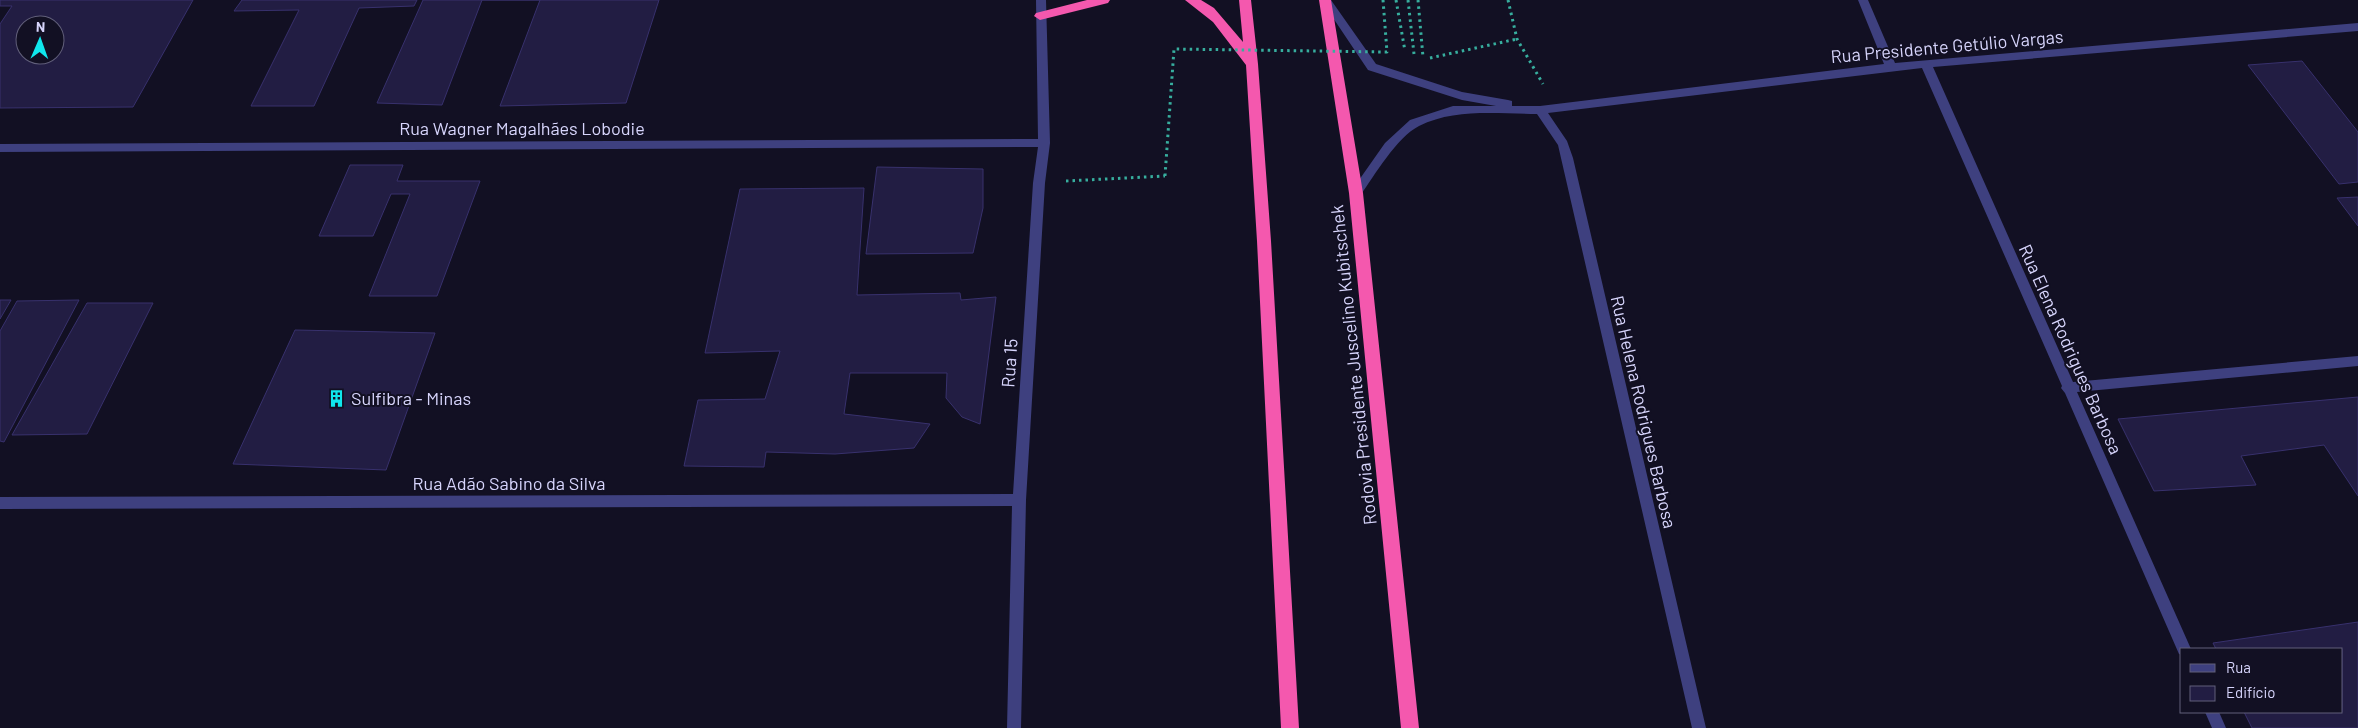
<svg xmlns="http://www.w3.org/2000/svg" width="2358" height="728" font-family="Barlow,sans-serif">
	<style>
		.building { fill: #221d43; stroke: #38316d; fill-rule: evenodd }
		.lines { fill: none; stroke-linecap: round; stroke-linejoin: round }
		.path { stroke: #37ae9e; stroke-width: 3; stroke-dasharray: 2.5 4; stroke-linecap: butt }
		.minor { fill: #3e407f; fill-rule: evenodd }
		.motorway { fill: #f458ae; fill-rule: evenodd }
		.path-bridge { stroke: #37ae9e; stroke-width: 3; stroke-dasharray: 2.5 4; stroke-linecap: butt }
		.labels { text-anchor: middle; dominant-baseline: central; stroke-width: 4; stroke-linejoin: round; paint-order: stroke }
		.street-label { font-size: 18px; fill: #d7d5fc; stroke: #121023 }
		.poi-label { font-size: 18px; fill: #d7d5fc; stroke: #121023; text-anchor: start }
	</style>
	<rect width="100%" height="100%" fill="#121023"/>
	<path class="building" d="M0 0H193L133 107 0 108V24L12 6H0ZM25 25H55V55H25Z
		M242 0H417L414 6 359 8 314 106H251L299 10 234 11Z
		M423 0H659L626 103 500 106 540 0H482L442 105 377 103Z
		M2302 61 2358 132V182L2339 184 2248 65Z
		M350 165H403L397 181H480L437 296H369L410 194H391L373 236H319Z
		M877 167 983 169V208L973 253 866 254Z
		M864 188 857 295 960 293 961 300 996 297 980 424 962 417 946 398 947 373H850L844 414 930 424 914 448 835 454 766 452 764 467 684 466 698 400 765 399 780 351 705 353 740 189Z
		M2358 197V226L2337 198Z
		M0 300H11L0 319Z
		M79 300 4 442 0 441V331L17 301Z
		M87 303H153L87 434 12 435Z
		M295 330 435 333 386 470 233 464Z
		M2358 397V496L2324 445 2241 456 2256 485 2154 491 2118 419Z
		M2358 622V728H2252L2244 712H2342V649H2216L2213 643Z"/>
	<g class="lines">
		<path class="path" d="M1396 0 1405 51
			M1408 0 1414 54
			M1418 0 1423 57
			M1508 0 1517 39 1543 84
			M1430 58 1517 39
			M1066 181 1165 176"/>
		<path class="minor" d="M1036 0H1046L1050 143 1045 183 1026 500 1021 728H1007L1012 506 0 509V497L1013 494 1033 183 1038 147 0 152V144L1038 139Z
			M1321 0H1331L1376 64 1462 92 1508 100 1512 101V106H1540L1884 64 1858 0H1868L1895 63 2358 23V31L1933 67 2073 382 2358 356V366L2077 392 2191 649H2182V655L2179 654 2065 393 2061 388 2062 386 1922 68 1548 113 1567 141 1573 158 1706 728H1692L1558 145 1537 114C1498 114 1455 108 1419 126 1397 137 1374 176 1360 196H1352L1350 193 1352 190 1385 143 1410 120 1453 106H1496L1462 100 1368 70Z
			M2205 712H2219L2226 728H2212Z"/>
		<path class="motorway" d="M1087 0H1110L1108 3 1040 20 1034 16 1036 13Z
			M1185 0H1201L1214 8 1243 42 1239 0H1251L1258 64 1271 241 1299 728H1281L1257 241 1246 65 1213 22Z
			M1319 0H1331L1363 193 1419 728H1401L1349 193Z"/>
		<path class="path-bridge" d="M1165 176 1174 49 1387 52 1383 0"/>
	</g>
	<defs>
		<symbol id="building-bare" viewBox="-9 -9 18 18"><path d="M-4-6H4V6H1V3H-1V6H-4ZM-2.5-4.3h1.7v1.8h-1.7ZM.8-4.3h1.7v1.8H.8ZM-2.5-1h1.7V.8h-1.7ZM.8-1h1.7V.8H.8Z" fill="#10e7ed" stroke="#121023" stroke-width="2.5" paint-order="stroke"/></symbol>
	</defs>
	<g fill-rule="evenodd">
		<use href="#building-bare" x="324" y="386" width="25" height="25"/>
	</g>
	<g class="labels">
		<g class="street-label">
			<text transform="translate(1947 46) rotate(-5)">Rua Presidente Getúlio Vargas</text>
			<text x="522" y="128">Rua Wagner Magalhães Lobodie</text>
			<text transform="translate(2071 349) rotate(66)">Rua Elena Rodrigues Barbosa</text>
			<text transform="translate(1009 363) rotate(-86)">Rua 15</text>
			<text transform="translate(1353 365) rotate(-96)">Rodovia Presidente Juscelino Kubitschek</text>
			<text transform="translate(1644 412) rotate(77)">Rua Helena Rodrigues Barbosa</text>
			<text x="509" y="483">Rua Adão Sabino da Silva</text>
		</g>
		<g class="poi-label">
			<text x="351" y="398">Sulfibra - Minas</text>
		</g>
	</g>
	<rect x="2180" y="648" width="162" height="65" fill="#121023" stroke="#615f7a"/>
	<rect x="2190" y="664" width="25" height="8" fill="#3e407f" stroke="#615f7a"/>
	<text x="2226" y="673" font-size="15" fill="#d7d5fc">Rua</text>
	<rect x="2190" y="686" width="25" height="15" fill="#221d43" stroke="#615f7a"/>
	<text x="2226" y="698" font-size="15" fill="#d7d5fc">Edifício</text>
	<g transform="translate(40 40) rotate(2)"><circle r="24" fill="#121023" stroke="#615f7a"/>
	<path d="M0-4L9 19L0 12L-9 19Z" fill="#10e7ed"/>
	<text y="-8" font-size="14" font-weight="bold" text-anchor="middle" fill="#d7d5fc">N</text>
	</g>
</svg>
